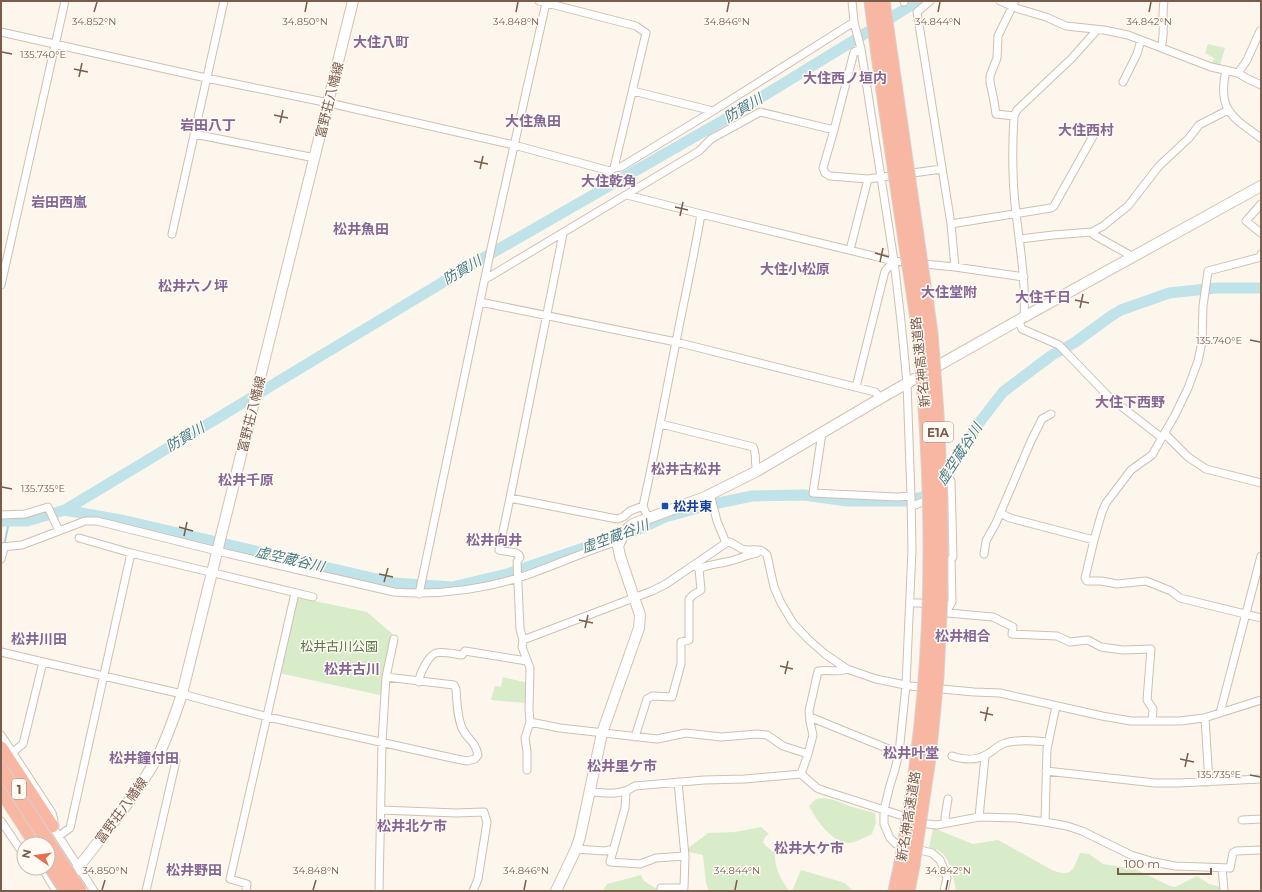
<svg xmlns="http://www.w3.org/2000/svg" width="1262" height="892" font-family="Montserrat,'Noto Sans JP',sans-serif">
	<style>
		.green { fill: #d8ecc9 }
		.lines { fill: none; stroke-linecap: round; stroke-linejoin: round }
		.stream { stroke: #a5d3da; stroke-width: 2 }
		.river { stroke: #bfe3e8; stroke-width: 11 }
		.street-casing { stroke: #d1beb0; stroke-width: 9 }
		.secondary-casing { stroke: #d6c0b0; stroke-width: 12 }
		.highway-casing { stroke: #dad1cd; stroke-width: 15 }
		.street { stroke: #fff; stroke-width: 7 }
		.secondary { stroke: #fff; stroke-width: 10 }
		.highway { stroke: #f7b7a3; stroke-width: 13 }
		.highway-bridge-casing { stroke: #dad1cd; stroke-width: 15; stroke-linecap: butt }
		.highway-bridge { stroke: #f7b7a3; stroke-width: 13 }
		.ticks { fill: none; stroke: #7a5c4d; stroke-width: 1.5 }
		.transit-dot { fill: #1a4fb4; stroke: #fffaf3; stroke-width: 1.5 }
		.labels { text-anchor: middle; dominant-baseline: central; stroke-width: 3; stroke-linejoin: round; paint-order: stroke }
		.shield { fill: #fffaf3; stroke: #a28b7f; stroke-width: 1 }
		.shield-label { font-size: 12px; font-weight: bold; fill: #7a5c4d }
		.street-label { font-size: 13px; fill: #7a5c4d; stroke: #fffaf3 }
		.transit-label { font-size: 13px; font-weight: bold; fill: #164399; stroke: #fffaf3; text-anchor: start }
		.park-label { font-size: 13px; fill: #537a41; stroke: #fffaf3 }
		.neighbourhood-label { font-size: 14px; font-weight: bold; fill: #846695; stroke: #fffaf3 }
		.water-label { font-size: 14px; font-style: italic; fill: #437c86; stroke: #fffaf3 }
		.ticks-label { font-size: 10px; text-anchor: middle; fill: #7a5c4d; stroke: #fffaf3; stroke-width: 3; stroke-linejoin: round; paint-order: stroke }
	</style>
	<rect width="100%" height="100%" fill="#fdf6ec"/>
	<path class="green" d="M1208 44 1225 48 1219 69 1211 67 1214 58 1205 53Z
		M296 597 367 612 396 637 384 696 279 673Z
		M503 677 528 683 526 703 491 700 495 686 501 687Z
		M825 798 834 800 852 807 875 813 876 823 872 834C865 837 855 843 848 843 831 842 816 819 809 806L816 799Z
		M761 827 769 834 765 837 763 842 766 846 775 853C774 867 781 879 789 891H709L706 883 703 855 689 852 687 849 708 833 735 832Z
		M933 828 973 844 998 840 1052 870C1072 878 1073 870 1080 853L1089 854 1103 864 1135 869 1170 886 1175 887 1197 876 1209 884 1222 887 1226 891H956C954 880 950 856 939 851 936 849 932 849 929 848Z
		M801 870 845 883 853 891H792Z
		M641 875 644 881 657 889V891H603L607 884Z"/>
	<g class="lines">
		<path class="stream" d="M4 546 9 522"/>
		<path class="river" d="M65 510 126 521 394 583 452 587 507 574 637 530 665 517 709 505 752 496 804 495 847 501H906L922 497 933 493 946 478 979 423 1003 392 1052 355 1074 343 1111 316 1121 310 1169 293 1216 288H1261
			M1 521H27L65 510 478 261 729 117 918 1"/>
		<defs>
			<path id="street" d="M539 1 636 26 646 33 614 168
				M852 1 854 22 861 49 894 261 901 321 907 383 911 496 912 550 906 685 899 753 895 769 889 789 884 810V824L890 838 896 844 932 853 940 860 944 869 947 878 944 891
				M904 1V2
				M930 1 917 12 951 224 1051 208 1054 206 1097 129
				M1000 1 1016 8 1046 17 1066 26 1104 30 1128 35 1211 67 1238 73 1246 78 1261 85
				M1 32 206 78 329 103 514 145 610 171 611 175
				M1161 48C1166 30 1161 18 1164 1
				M1226 70C1217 110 1232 117 1261 138
				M1238 73 1247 60 1260 31 1261 32
				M1123 82 1137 54 1141 40
				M633 91 713 111
				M1014 116 996 114 994 101 990 82V76L997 58 998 36 1015 1
				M834 130 823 168 825 173 830 176 868 179 850 250
				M194 134 315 158
				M610 171 614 168 621 167 713 111 854 22
				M868 179 942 169
				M627 195 701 214 894 261 955 267 1024 277
				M1261 204 1246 221 1261 233
				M951 224 955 267
				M1092 232 1094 235 1128 254 1132 258
				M172 234 224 1
				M1020 239 1053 235 1092 232 1103 226 1128 206 1159 166 1189 138 1199 125 1228 110
				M1261 254V257L1208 271 1203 306 1202 342 1198 361 1188 388 1175 415 1152 455 1131 470 1125 478 1106 503 1102 512 1094 540 1085 578 1087 581H1101L1117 584 1146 581 1171 591 1180 598 1261 618
				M485 278 489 277 699 151 711 139 760 112 834 130 854 52 861 49
				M1 285 65 1
				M480 302 676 342 875 392 881 398
				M1024 317C1026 282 1020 248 1016 213 1012 181 1012 149 1014 116L1017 110 1072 58 1097 30
				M1018 320 1022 329 1059 345 1108 396 1162 438
				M856 387 885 271 894 261
				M661 424 753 447C757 453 754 462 757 471
				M822 433 813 493 897 497 911 496
				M1165 434 1188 457 1206 469 1261 483
				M941 488 949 478 951 481 953 557 951 559 952 602 946 612
				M510 498 563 234
				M911 507 931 498
				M1000 513 1010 518 1094 540
				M1 515 25 514 48 507 59 531
				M648 518 643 506C655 452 665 397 676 342 684 300 694 257 701 214
				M79 538 131 553 313 597
				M726 543 730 542C734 544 738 547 742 549 751 552 760 546 767 555L774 587 781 603 793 623 808 639 825 654 847 669 876 679 910 686 974 692 1000 693 1102 716 1131 721H1180L1204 718 1261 700
				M1 547 22 545 85 521H97L217 551 394 592C435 595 479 590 518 578 552 567 585 551 619 541
				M984 554 986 541 996 523 1031 441 1042 419 1051 414
				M1 559 4 548
				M699 569C707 565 717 564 726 562 737 560 746 555 757 553
				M419 594 492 244 546 3
				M910 603H921L948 613 993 617 1013 627 1012 634 1057 636 1070 642 1088 640 1101 647 1123 650 1151 649 1147 700 1153 709 1152 721
				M523 640 652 591 666 584 726 543 717 521 710 494
				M1 652 43 662
				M419 682C419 674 429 655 436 653 443 651 454 654 462 655L465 651 527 661
				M1220 713 1261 556
				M810 717 891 750
				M1205 718 1209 782
				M530 722 560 728 657 739 686 733 721 737 757 734 767 735 783 746 808 754
				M1 735 52 813 54 820 52 826 94 891
				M635 737 647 699 652 696 672 697 681 664V642L689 640V599L693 595 701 590 699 569 694 565
				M9 755 23 744 43 662 182 694 268 717 452 758 467 761 475 759 478 755C475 741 469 741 463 730 457 719 457 701 456 689L454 685 386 677
				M952 756C967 761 980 761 992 751 996 748 1001 744 1005 743 1019 739 1034 741 1048 742
				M527 770V752L525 738 530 722 529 709 530 668 522 647 523 640 520 629 517 562 520 557 519 555 516 553 499 550 510 498 617 519 623 517 630 511 643 506
				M1046 771 1155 783H1178L1261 779
				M801 774 817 788 825 791 928 824 937 825 979 817 1016 818 1045 822 1067 826 1082 831 1131 855 1154 862 1175 866 1230 868 1233 853 1236 851 1261 850
				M801 774 808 754 813 735 810 722 809 711 818 671C829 669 838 673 847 669
				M590 792C608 793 620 796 635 786L704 780 745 779 801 774
				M626 792 625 808 610 862 640 864 656 858 685 856
				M381 810 456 813 484 812 487 822 478 879 473 891
				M979 817 985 757
				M1242 820 1261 819
				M1 821 24 855
				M1045 822 1047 749 1056 706
				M946 823 945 817 948 799
				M59 836 70 828 131 553
				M576 849 605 851 614 849
				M42 868 56 891
				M1222 868 1224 890
				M661 888H684L685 856 678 782
				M146 891 176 761 157 756
				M246 891 247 884 230 879 295 593
				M379 891 382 742 386 677 394 639"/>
			<path id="secondary" d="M67 882C98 841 133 801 158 756 168 736 175 715 182 694L353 1
				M556 891 576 849 580 837 602 733 639 628 640 615 620 556 618 546 625 531 633 524 705 497 757 471 881 398 1024 317 1261 186"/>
			<path id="highway" d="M1 748 52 826
				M1 790 36 844
				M895 891 901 863
				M908 891 913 865"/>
		</defs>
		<use href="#street" class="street-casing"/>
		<use href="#secondary" class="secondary-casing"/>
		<use href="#highway" class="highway-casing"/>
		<use href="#street" class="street"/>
		<use href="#secondary" class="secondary"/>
		<use href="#highway" class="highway"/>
		<defs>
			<path id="highway-bridge" d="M871 1C881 83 894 165 906 247 911 280 917 313 920 346 931 462 934 579 924 694 919 751 911 807 901 863
				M883 1 931 333 937 414 941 498V593L937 677 929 758 913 865
				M1 769 80 891
				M48 863 66 891"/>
		</defs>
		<use href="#highway-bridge" class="highway-bridge-casing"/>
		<use href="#highway-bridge" class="highway-bridge"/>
	</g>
	<path class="ticks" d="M94 12 97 2M305 12 307 2M516 12 518 2M727 12 729 2M938 12 940 2M1149 12 1151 2M2 52 12 54M74 69 88 72M79 77 82 63M274 115 288 118M280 123 283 110M474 161 488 164M480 169 483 156M675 207 688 210M680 216 683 202M875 253 889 257M880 262 883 248M1075 300 1089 303M1080 308 1083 294M1250 340 1260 342M2 487 12 489M179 527 193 531M184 536 187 522M379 574 393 577M384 582 388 568M579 620 593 623M585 628 588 615M780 666 793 669M785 674 788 661M980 712 993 715M985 721 988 707M1180 759 1194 762M1185 767 1188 753M1250 775 1260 777M102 890 105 880M313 890 316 880M524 890 526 880M735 890 737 880M946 890 948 880"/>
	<rect class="transit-dot" x="661" y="502" width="8" height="8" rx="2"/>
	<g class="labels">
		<g class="shield">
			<rect x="923" y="422" width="30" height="20" rx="3"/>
			<rect x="12" y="779" width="14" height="20" rx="3"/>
		</g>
		<g class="shield-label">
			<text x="938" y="432">E1A</text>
			<text x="19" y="789">1</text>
		</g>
		<g class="street-label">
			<text transform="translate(329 100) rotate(-76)">富野荘八幡線</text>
			<text transform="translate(920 362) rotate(-96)">新名神高速道路</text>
			<text transform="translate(251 414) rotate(-76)">富野荘八幡線</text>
			<text transform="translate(121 810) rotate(-54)">富野荘八幡線</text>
			<text transform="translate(908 816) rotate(-81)">新名神高速道路</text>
		</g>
		<g class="transit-label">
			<text x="673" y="506">松井東</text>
		</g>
		<g class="park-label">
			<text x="339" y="646">松井古川公園</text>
		</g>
		<g class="neighbourhood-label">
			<text x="381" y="42">大住八町</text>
			<text x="845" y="78">大住西ノ垣内</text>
			<text x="533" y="121">大住魚田</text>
			<text x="208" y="125">岩田八丁</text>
			<text x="1086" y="130">大住西村</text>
			<text x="609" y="181">大住乾角</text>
			<text x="59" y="202">岩田西嵐</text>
			<text x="361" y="229">松井魚田</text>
			<text x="795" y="269">大住小松原</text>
			<text x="193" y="286">松井六ノ坪</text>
			<text x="949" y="292">大住堂附</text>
			<text x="1043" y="297">大住千日</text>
			<text x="1130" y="402">大住下西野</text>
			<text x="686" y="469">松井古松井</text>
			<text x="246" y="480">松井千原</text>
			<text x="494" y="540">松井向井</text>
			<text x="963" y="636">松井相合</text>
			<text x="39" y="639">松井川田</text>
			<text x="352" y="669">松井古川</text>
			<text x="911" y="753">松井叶堂</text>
			<text x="144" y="758">松井鐘付田</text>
			<text x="622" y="766">松井里ケ市</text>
			<text x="412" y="826">松井北ケ市</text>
			<text x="809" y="848">松井大ケ市</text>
			<text x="194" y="870">松井野田</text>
		</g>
		<g class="water-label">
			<text transform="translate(743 108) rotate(-31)">防賀川</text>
			<text transform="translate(462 270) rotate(-31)">防賀川</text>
			<text transform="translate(185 437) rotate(-31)">防賀川</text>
			<text transform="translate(959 454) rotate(-57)">虚空蔵谷川</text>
			<text transform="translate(615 536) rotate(-20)">虚空蔵谷川</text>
			<text transform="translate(290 559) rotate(13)">虚空蔵谷川</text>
		</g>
	</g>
	<g class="ticks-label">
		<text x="94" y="25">34.852°N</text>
		<text x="305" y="25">34.850°N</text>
		<text x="516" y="25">34.848°N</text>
		<text x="727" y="25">34.846°N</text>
		<text x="938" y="25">34.844°N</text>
		<text x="1149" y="25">34.842°N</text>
		<text x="43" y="58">135.740°E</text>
		<text x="1219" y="344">135.740°E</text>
		<text x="43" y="492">135.735°E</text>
		<text x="1219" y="778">135.735°E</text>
		<text x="105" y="874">34.850°N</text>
		<text x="316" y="874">34.848°N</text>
		<text x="526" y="874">34.846°N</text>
		<text x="737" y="874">34.844°N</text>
		<text x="948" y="874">34.842°N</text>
	</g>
	<rect width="1262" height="892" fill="none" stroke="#7a5c4d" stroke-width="4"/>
	<g transform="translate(36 856) rotate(283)"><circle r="19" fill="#fffaf3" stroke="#cabbb1"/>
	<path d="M0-3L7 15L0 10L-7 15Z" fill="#e76f51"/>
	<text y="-6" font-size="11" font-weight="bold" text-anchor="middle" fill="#7a5c4d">N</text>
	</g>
	<path d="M1118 868v6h93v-6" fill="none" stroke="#7a5c4d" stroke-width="2"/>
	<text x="1124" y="868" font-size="12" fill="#7a5c4d" stroke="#fffaf3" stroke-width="3" paint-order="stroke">100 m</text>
</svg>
